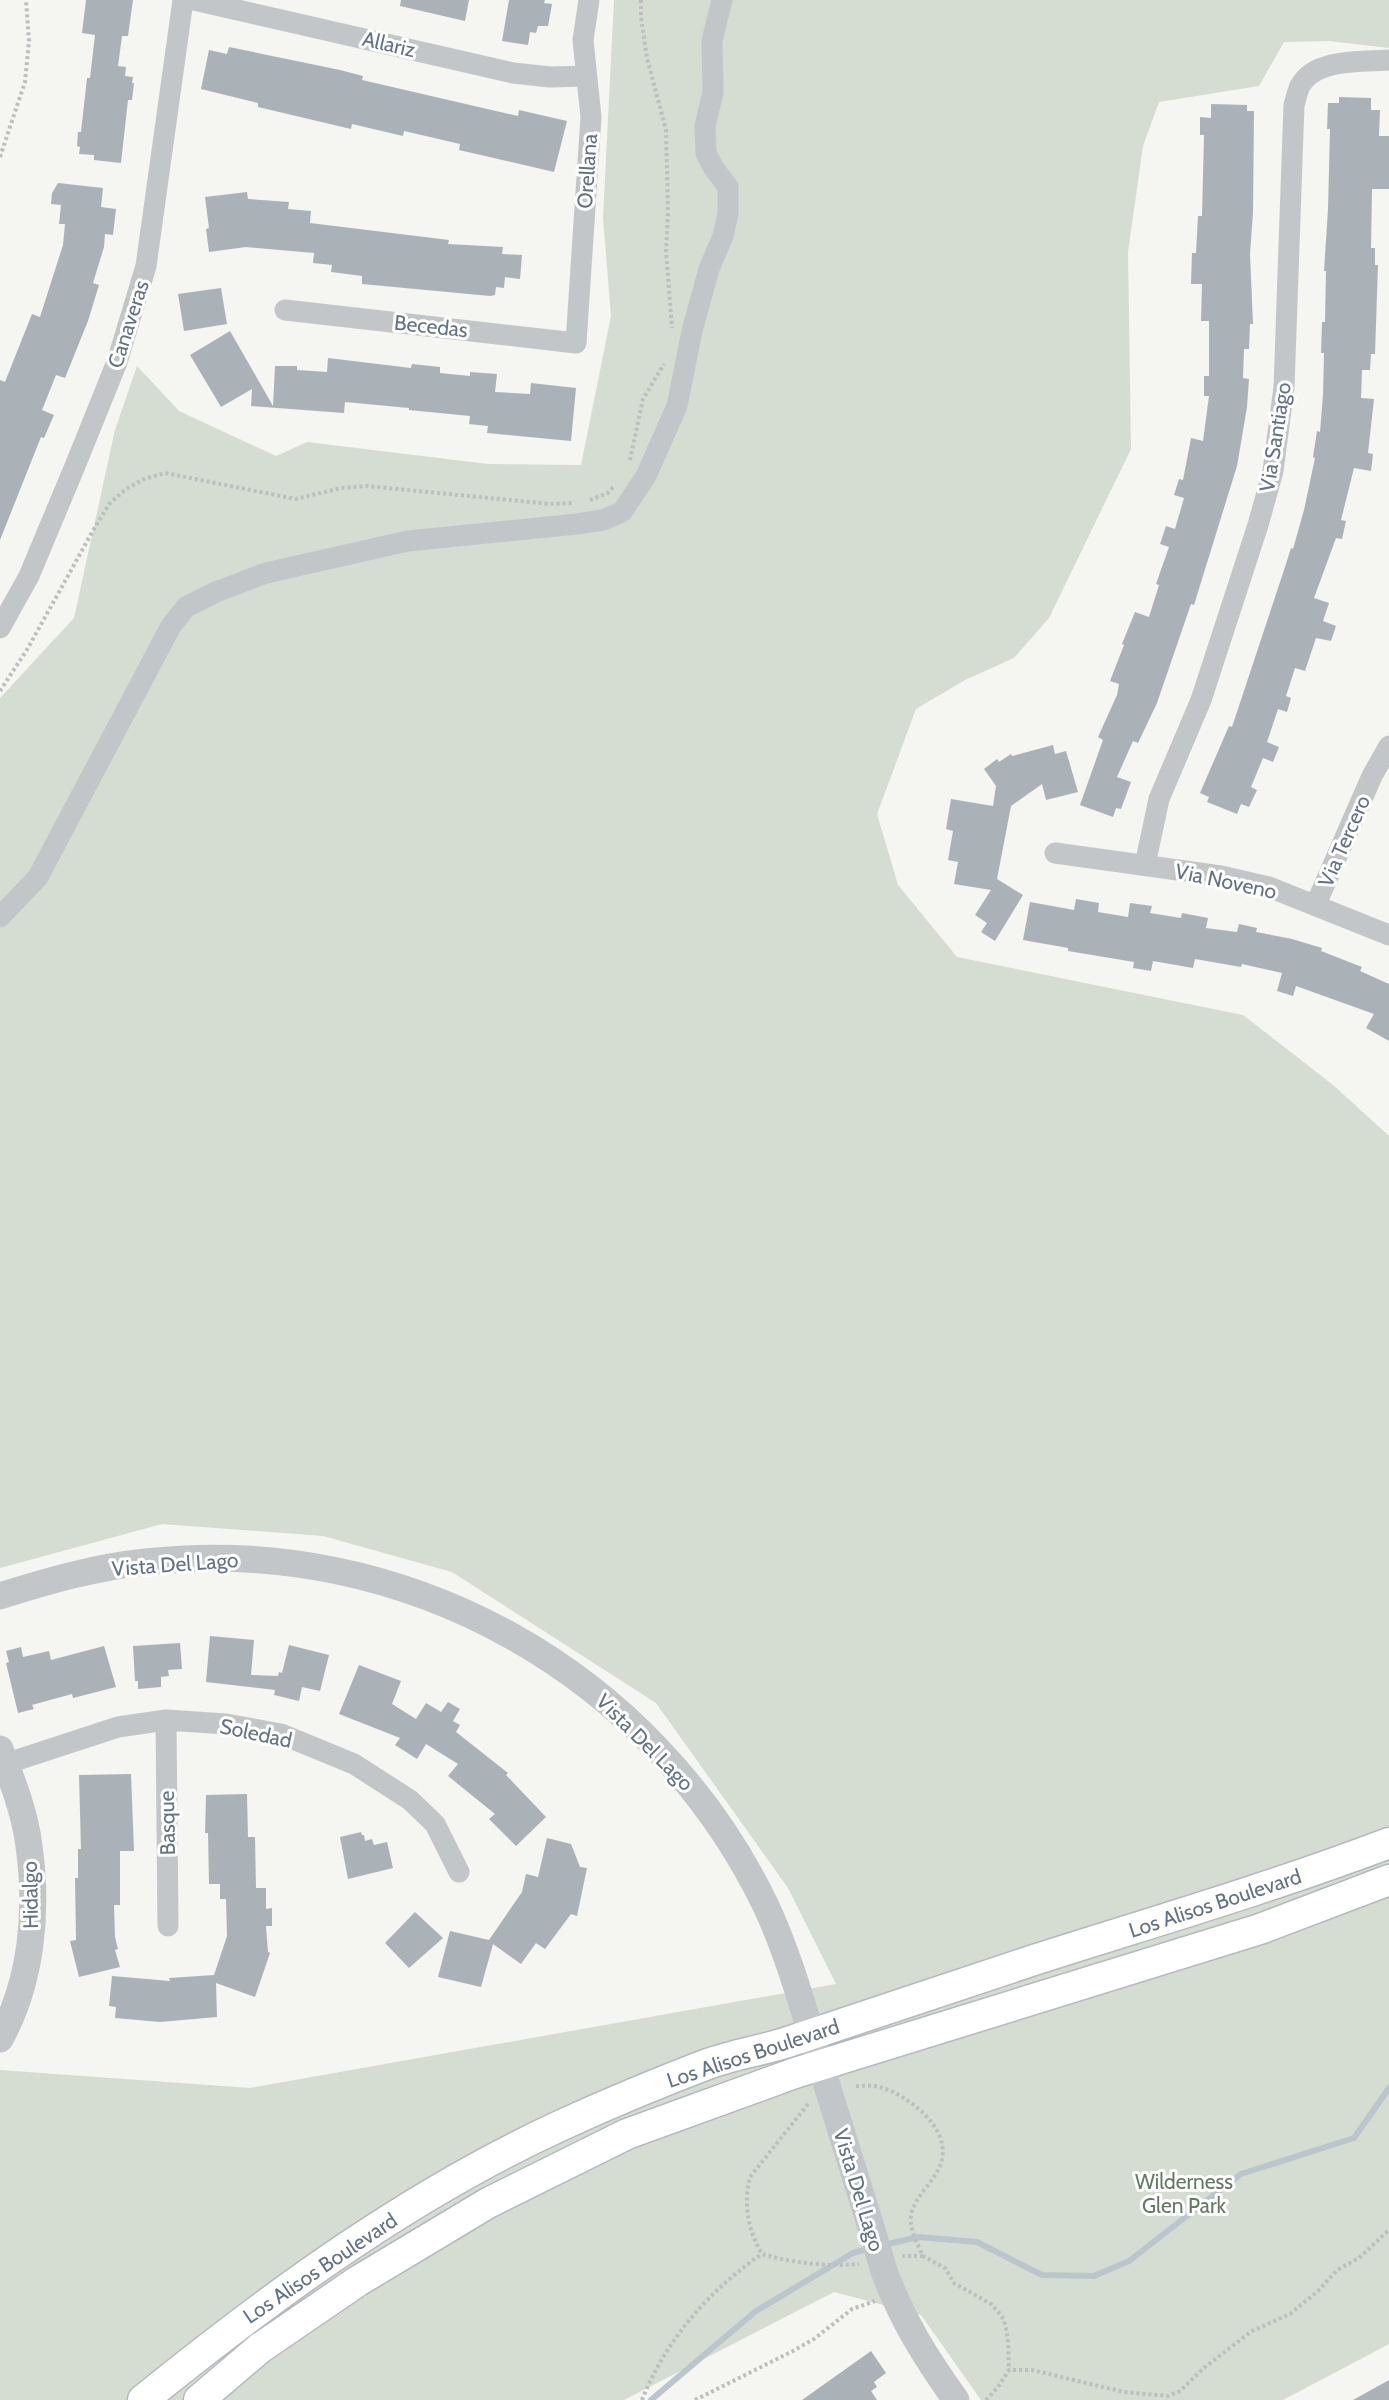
<svg xmlns="http://www.w3.org/2000/svg" width="1389" height="2400" font-family="Cabin,sans-serif">
	<style>
		.green { fill: #d5dcd2 }
		.lines { fill: none; stroke-linecap: round; stroke-linejoin: round }
		.stream { stroke: #bbc6cc; stroke-width: 6 }
		.building { fill: #aab2b8 }
		.secondary-casing { stroke: #b4b9be; stroke-width: 33 }
		.path { stroke: #bcbec0; stroke-width: 4; stroke-dasharray: 3 3; stroke-linecap: butt }
		.minor { stroke: #c2c6c9; stroke-width: 21 }
		.tertiary { stroke: #c2c6c9; stroke-width: 27 }
		.secondary { stroke: #fff; stroke-width: 30 }
		.tertiary-bridge { stroke: #c2c6c9; stroke-width: 27 }
		.labels { text-anchor: middle; dominant-baseline: central; stroke-width: 6; stroke-linejoin: round; paint-order: stroke }
		.street-label { font-size: 21px; fill: #637383; stroke: #fff }
		.park-label { font-size: 21px; fill: #657a62; stroke: #fff }
	</style>
	<rect width="100%" height="100%" fill="#f5f5f1"/>
	<path class="green" d="M614 0H1389V48L1329 41 1284 42 1259 86 1159 102 1143 146 1128 252 1131 449 1049 618 1014 658 965 680 916 709 877 814 898 885 957 957 1243 1015 1333 1085 1389 1136V2344L1283 2400H981L921 2315 834 2292 624 2400H0V2070L250 2088 836 1984 788 1888 656 1703 452 1572 323 1536 162 1524 0 1568V698L74 618 115 430 137 366 179 411 276 456 307 442 488 464 581 465 611 316 603 218Z"/>
	<g class="lines">
		<path class="stream" d="M884 2245 918 2237 977 2242 1042 2275 1094 2276 1129 2261 1241 2174 1354 2138 1389 2088
			M651 2400 756 2311 853 2253 871 2248"/>
	</g>
	<path class="building" d="M86 0H133L128 36H122L118 66 126 67 125 76 133 77 132 83H134L132 100H128L121 163 94 160V155L79 154 80 147 77 146 78 132H81L87 78H90L95 35 82 33Z
		M401 0H469L465 21 400 6Z
		M509 0H545L544 3 552 4 548 26H538L536 33 530 32 528 45 502 41Z
		M229 47 340 70 363 76 362 80 518 116 519 110 567 121 554 172 459 150 460 144 404 131 403 136 352 124 351 129 258 107V103L201 89 209 50 227 54Z
		M1339 97 1371 98V110H1380L1379 136H1389V189H1372L1371 248H1375V265H1378L1375 354H1371L1370 370H1362L1361 398 1374 399 1368 453 1373 454 1371 471 1354 468 1341 520 1346 521 1342 539 1336 538 1314 598 1329 603 1323 621 1336 626 1331 641 1316 638 1305 671 1295 668 1286 696 1291 698 1287 712 1278 709 1267 742 1279 747 1273 762 1263 758 1251 787 1257 790 1249 807 1241 804 1237 814 1207 802 1209 797 1200 793 1229 726 1232 727 1285 567 1291 548 1293 549 1304 510 1315 458 1313 457 1317 431 1320 432 1323 395 1324 353H1321L1322 322H1325L1326 271H1324L1328 209 1330 129H1327L1328 103H1339Z
		M1211 104 1247 105V111H1254L1253 212 1250 254 1253 324H1250L1249 349H1244L1243 378 1249 379 1247 407 1237 466 1194 605 1191 604 1157 703 1138 743 1133 741 1117 777 1131 782 1121 809 1116 808 1113 817 1080 805 1103 740 1098 737 1117 695 1119 684 1110 681 1124 645 1122 644 1135 612 1149 617 1159 585 1156 584 1169 547 1160 544 1166 526 1175 529 1184 498 1174 495 1179 479 1183 480 1191 438 1203 441 1209 396H1204V376H1209V321H1201L1202 284H1191L1192 253H1196L1198 216H1202L1204 135H1200V117L1211 118Z
		M58 183 103 188 101 207 116 209 113 235 105 234 104 247 93 283 99 285 88 321 65 378 56 375 42 410 54 415 44 438 41 437 0 540V380L5 382 32 314 40 317 63 245 65 224H59L61 205 51 204 52 193Z
		M247 192 248 199 289 202 288 209 311 211 310 223 449 240 448 244 503 247 502 254 522 255 520 279 505 277 504 288 496 287 495 295 490 296 362 284V276L331 272 332 265 313 263 314 253 246 247 209 252 206 229 209 228 205 197Z
		M221 288 227 324 184 331 178 294Z
		M230 331 273 406 275 366H297V370L327 372 328 358 411 368 412 364 440 367V373L470 376V372L497 374 495 392 530 394 531 383 576 388 571 441 487 433 488 426 469 424 470 416 409 410V408L345 402 344 413 251 406 252 389 221 407 190 355Z
		M1053 745 1055 754 1066 751 1078 792 1046 800 1042 784 1011 806 997 879 1023 895 995 941 981 932 987 923 975 915 991 890 954 884 958 862 948 860 953 831 946 829 951 799 993 806 996 786 984 769 997 759 999 762 1011 754 1012 756Z
		M1076 899 1099 903 1098 912 1128 917 1130 903 1152 906 1150 913 1181 918 1182 913 1208 918 1206 928 1237 932 1239 924 1257 928 1256 932 1292 939 1322 948 1321 951 1362 967 1360 971 1389 984V1041L1366 1028 1374 1014 1296 986 1293 996 1277 991 1282 973 1242 964 1241 967 1195 959 1193 968 1153 961 1151 971 1133 968 1134 962 1068 951V948L1023 940 1030 902 1074 910Z
		M210 1636 254 1640 251 1675 278 1676 279 1672 282 1673 289 1645 329 1655 320 1691 302 1687 299 1701 274 1695 275 1690 206 1682Z
		M180 1643 182 1669 168 1670 169 1676 161 1677V1687L138 1689V1681H135L133 1646Z
		M104 1646 116 1687 73 1698 72 1694 32 1705 34 1709 18 1713 6 1663 9 1662 6 1651 21 1647 23 1657 49 1651 51 1660Z
		M359 1665 401 1681 392 1704 416 1719 426 1703 441 1712 448 1702 460 1709 453 1721 460 1725 456 1732 508 1773 506 1775 546 1817 516 1846 489 1819 495 1814 448 1776 458 1764 426 1744 417 1759 395 1745 400 1738 339 1714Z
		M131 1774 134 1851H120V1905H114L115 1937 118 1949 115 1950 120 1967 79 1977 70 1941 76 1940 75 1878H78V1849H81L79 1775Z
		M247 1794 248 1837H255L256 1888H266V1909L272 1908V1926H266L268 1952 270 1953 255 1997 216 1983 217 2017 160 2022 115 2018 116 2007 109 2006 112 1976 170 1981 169 1978 214 1975 227 1936 226 1899H220V1884H209L208 1833H205L206 1795Z
		M361 1832 362 1835H364L365 1841 372 1839 374 1845 387 1842 393 1868 348 1879 340 1837Z
		M547 1838 571 1844 580 1867 587 1868 577 1916 571 1914 545 1949 536 1943 521 1964 493 1944 481 1987 438 1977 450 1931 489 1940 522 1892 526 1874 538 1877Z
		M415 1912 443 1938 409 1968 385 1943Z
		M871 2351 886 2373 874 2382 877 2387 871 2391 877 2400H802Z
		M1389 2380V2400H1353Z"/>
	<g class="lines">
		<defs>
			<path id="secondary" d="M143 2400C274 2294 411 2194 564 2124 610 2103 658 2083 705 2065 731 2055 759 2051 785 2043 868 2016 951 1987 1034 1960 1153 1922 1273 1887 1389 1843
				M199 2400 260 2348 358 2281 488 2203 627 2134 795 2073 1260 1929 1389 1880"/>
		</defs>
		<use href="#secondary" class="secondary-casing"/>
		<path class="path" d="M641 0V17L647 58 666 130 668 213 666 251 672 328
			M0 157 25 82 29 41 26 0
			M630 460 643 399 664 364
			M590 500 608 493 614 486
			M0 691 28 648 95 527 110 503 126 489 144 479 165 473 296 499 341 488 367 486 550 504 573 503
			M856 2086C864 2086 873 2085 880 2087 907 2095 949 2126 942 2159 938 2180 914 2195 911 2216 909 2229 918 2245 923 2256L945 2268 954 2283 991 2304 1000 2314 1004 2320 1008 2339 1009 2370
			M808 2104 750 2177C743 2204 748 2230 762 2254 793 2263 828 2267 859 2264
			M902 2256H923
			M642 2400C665 2341 710 2289 762 2254
			M695 2400 791 2352 814 2339 852 2309 875 2301
			M986 2400 998 2387 1009 2370H1032L1124 2392 1168 2396 1180 2391 1205 2367 1252 2331 1290 2314 1318 2291 1337 2270 1359 2258 1389 2230"/>
		<path class="minor" d="M194 0 513 73 550 77 585 76
			M285 310 576 343 591 117 583 40 589 0
			M0 628 29 576 75 466 117 362 146 266 183 0
			M1055 853 1221 876 1269 887 1389 935
			M1145 865 1159 799 1201 700 1258 525 1273 471 1284 387 1294 105C1296 99 1297 92 1300 86 1315 58 1362 62 1389 60
			M1316 904 1372 776 1389 746
			M0 917 38 877 171 626 186 607 216 592 266 573 408 541 577 524 603 520 622 512 646 476 677 406 692 331 709 269 723 236 728 214V187L713 167 706 153 705 126 713 92 712 41 722 0
			M166 1720 168 1926
			M5 1764 118 1727 166 1720 226 1724 281 1734 354 1764 410 1800 435 1824 459 1872"/>
		<path class="tertiary" d="M0 1596C47 1581 96 1567 146 1562 404 1533 653 1672 766 1906 787 1951 801 2000 815 2047 834 2107 852 2167 871 2227
			M0 1749C12 1780 25 1813 29 1846 38 1911 32 1981 0 2039
			M884 2271C902 2320 926 2358 956 2400"/>
		<use href="#secondary" class="secondary"/>
		<path class="tertiary-bridge" d="M871 2227 884 2271"/>
	</g>
	<g class="labels">
		<g class="street-label">
			<text transform="translate(389 44) rotate(13)">Allariz</text>
			<text transform="translate(587 171) rotate(-86)">Orellana</text>
			<text transform="translate(128 324) rotate(-72)">Canaveras</text>
			<text transform="translate(431 326) rotate(6)">Becedas</text>
			<text transform="translate(1275 437) rotate(-81)">Via Santiago</text>
			<text transform="translate(1344 841) rotate(-66)">Via Tercero</text>
			<text transform="translate(1226 881) rotate(12)">Via Noveno</text>
			<text transform="translate(175 1564) rotate(-4)">Vista Del Lago</text>
			<text transform="translate(256 1733) rotate(12)">Soledad</text>
			<text transform="translate(645 1742) rotate(45)">Vista Del Lago</text>
			<text transform="translate(167 1823) rotate(-91)">Basque</text>
			<text transform="translate(30 1895) rotate(-91)">Hidalgo</text>
			<text transform="translate(1215 1903) rotate(-18)">Los Alisos Boulevard</text>
			<text transform="translate(753 2053) rotate(-18)">Los Alisos Boulevard</text>
			<text transform="translate(859 2190) rotate(73)">Vista Del Lago</text>
			<text transform="translate(320 2268) rotate(-34)">Los Alisos Boulevard</text>
		</g>
		<g class="park-label">
			<text x="1184" y="2181">Wilderness<tspan x="1184" dy="24">Glen Park</tspan></text>
		</g>
	</g>
</svg>
